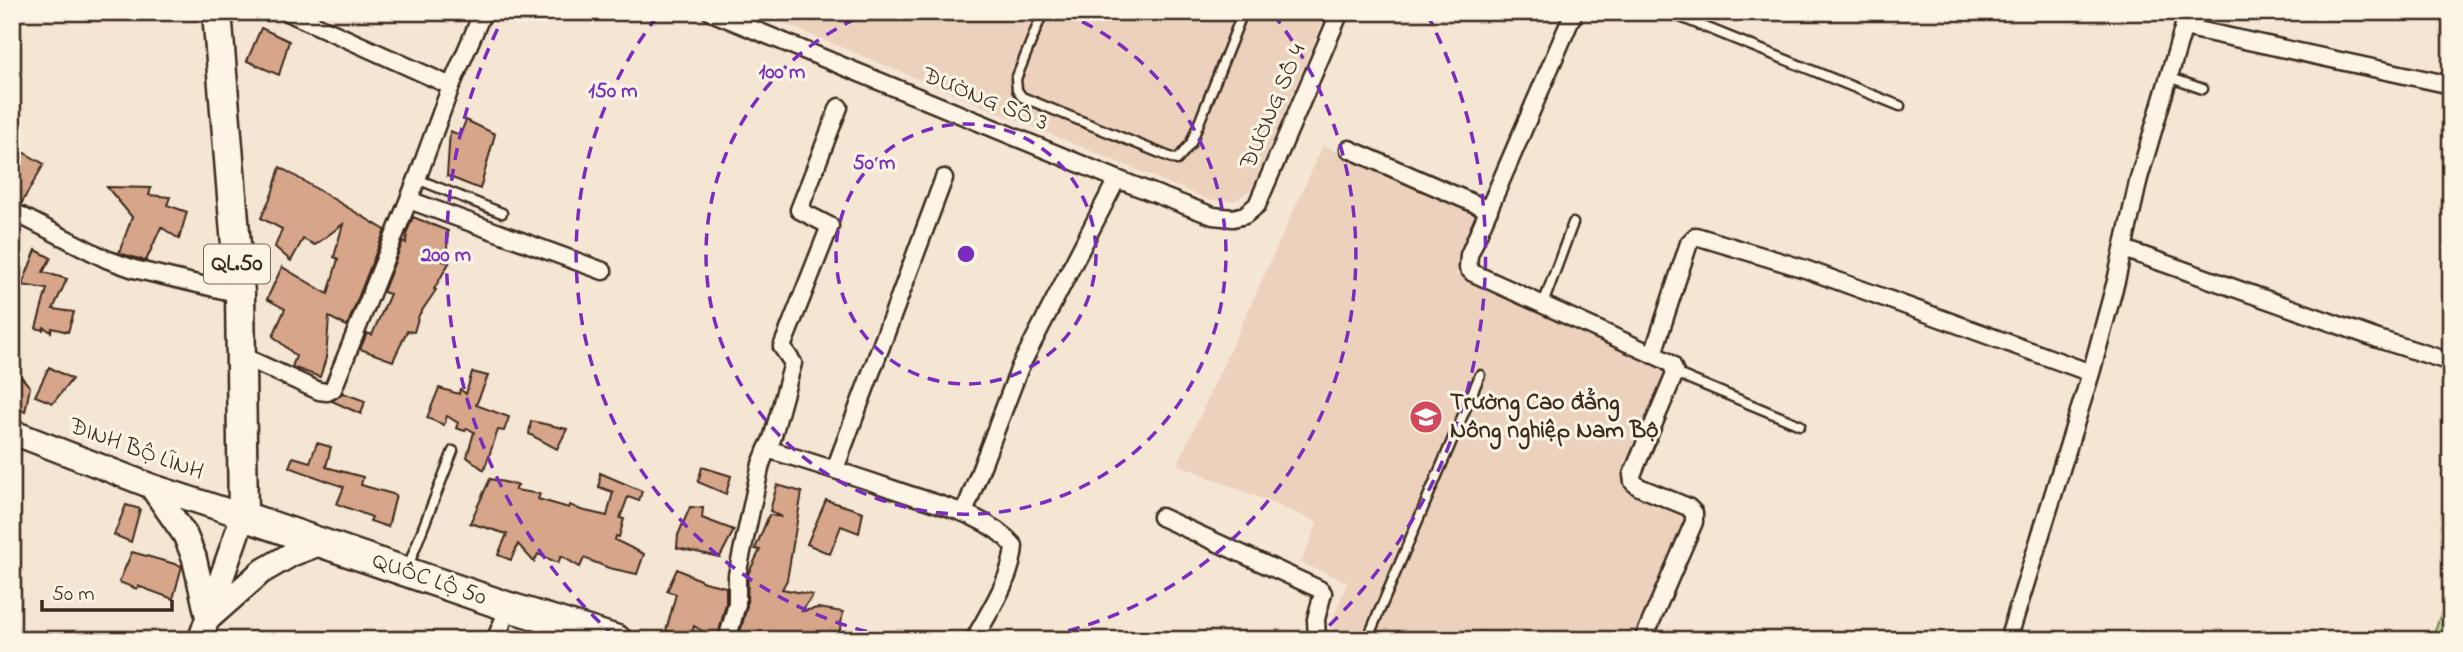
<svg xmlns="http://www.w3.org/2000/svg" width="2463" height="652" font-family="'Indie Flower',sans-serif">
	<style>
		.built { fill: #ecd2bd }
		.green { fill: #b8d68f; stroke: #7a8056; stroke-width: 2 }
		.building { fill: #d7a68a; stroke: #3b2a1e; stroke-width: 2 }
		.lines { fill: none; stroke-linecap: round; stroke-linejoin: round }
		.service-casing { stroke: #3b2a1e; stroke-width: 13 }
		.minor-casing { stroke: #3b2a1e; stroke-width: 21 }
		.secondary-casing { stroke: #3b2a1e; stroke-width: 28 }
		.trunk-casing { stroke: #3b2a1e; stroke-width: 33 }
		.service { stroke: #fcf5e5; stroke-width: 8 }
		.minor { stroke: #fcf5e5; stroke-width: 16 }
		.secondary { stroke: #fcf5e5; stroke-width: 23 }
		.trunk { stroke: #fcf5e5; stroke-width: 28 }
		.ring { fill: none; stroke: #7b2cbf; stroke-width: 3.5; stroke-dasharray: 12 9 }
		.labels { text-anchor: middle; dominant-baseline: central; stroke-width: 6; stroke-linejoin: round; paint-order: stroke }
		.shield { fill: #fcf5e5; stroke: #75675a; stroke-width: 2 }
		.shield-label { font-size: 23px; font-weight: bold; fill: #3b2a1e }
		.street-label { font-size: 24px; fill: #3b2a1e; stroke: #fcf5e5 }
		.poi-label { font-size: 24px; font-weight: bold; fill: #3b2a1e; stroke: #fcf5e5; text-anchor: start }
		.centre { fill: #7b2cbf; stroke: #fcf5e5; stroke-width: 3.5 }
		.ring-label { font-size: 21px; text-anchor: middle; font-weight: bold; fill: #7b2cbf; stroke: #fcf5e5; stroke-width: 6; stroke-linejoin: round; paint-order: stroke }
	</style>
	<rect width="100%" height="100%" fill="#f5e5d3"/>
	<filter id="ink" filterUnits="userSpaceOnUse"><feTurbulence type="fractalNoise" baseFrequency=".0143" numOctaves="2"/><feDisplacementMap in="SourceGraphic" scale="14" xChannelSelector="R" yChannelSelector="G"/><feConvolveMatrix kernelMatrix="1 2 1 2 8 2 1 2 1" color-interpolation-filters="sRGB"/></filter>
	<g filter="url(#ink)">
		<path class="built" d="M757 12H1327L1252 189 1234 201 1209 200Z
			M1323 146 1481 212 1456 274 1667 365 1670 371 1624 488 1681 510 1690 515 1640 640H1345L1333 633 1331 623 1348 582 1301 563 1318 522 1178 464Z"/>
		<path class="green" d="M2451 588V640H2431Z"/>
		<path class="building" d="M261 28 289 41 279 75 247 61Z
			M466 120 495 134 480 189 447 176 450 131 460 135Z
			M12 146 44 164 21 204 12 201Z
			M280 167 385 230 347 326 329 317 326 358 320 377 292 367 296 356 273 336 285 309 267 299 282 267 328 294 338 259 334 257 343 224 315 245 303 239 291 261 275 247 282 229 261 218 272 194Z
			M107 187 151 188 149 195 170 197 167 205 187 212 179 239 161 227 146 261 119 253 132 217Z
			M413 217 448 231 447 249 440 260 449 263 434 289 436 290 419 315 414 332 407 331 393 361 360 349 367 333 372 335 390 294 383 292 403 241 406 243 407 232Z
			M36 250 51 258 43 272 67 279 53 309 74 312 68 332 52 328 51 332 44 327 43 330 36 328 47 289 22 285Z
			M12 366 30 387 25 412 12 405Z
			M49 367 72 379 53 403 35 396Z
			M472 372 488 376 476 405 509 417 504 431 498 430 484 470 467 457 474 432 467 428 465 431 456 428 458 423 447 416 444 425 427 418 439 388 459 394 460 389 466 394Z
			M343 393 365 401 361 414 332 401Z
			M531 421 567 429 557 449 529 434Z
			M317 443 331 447 326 467 363 477 361 485 396 495 388 527 370 521 372 517 337 504 344 487 289 467 293 457 310 462Z
			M702 467 731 476 726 494 698 482Z
			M600 473 642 491 639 501 628 497 620 518 624 519 619 537 616 536 615 540 644 554 637 574 609 568 584 558 580 567 561 556 558 563 538 554 534 562 518 544 511 560 498 555 507 534 470 523 490 479 518 485 515 490 540 494 538 499 569 508 570 505 581 510 607 516 613 492 599 487Z
			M777 485 802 492 787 580 782 589 813 595 802 611 818 608 843 612 838 640H738L747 606 748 574 760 550 755 549 769 515 782 517 770 511Z
			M826 500 863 512 859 533 841 526 830 554 807 544Z
			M126 505 140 509 131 542 114 535Z
			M690 507 703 508 702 518 734 530 720 557 677 548 678 535Z
			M132 552 182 566 173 599 138 586 137 589 119 582Z
			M677 569 704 582 726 587V603L717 640 694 626 692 634 666 631 676 594 667 591Z"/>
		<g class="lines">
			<defs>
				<path id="service" d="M1043 12 1016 79 1017 90 1022 97 1177 160 1191 143 1243 12
					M1668 12 1900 106
					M2168 77 2203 89
					M417 179 502 213
					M1543 304 1573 223
					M1675 373 1800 425
					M407 569 453 451
					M1367 640 1480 375"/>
				<path id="minor" d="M287 12 451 86
					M711 12 1117 179 1213 216 1233 218 1245 215 1257 205 1340 12
					M1574 12 1469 255 1468 268 1473 273 1665 360 1672 365 1675 373 1632 475 1633 482 1639 487 1688 507 1694 513V522L1643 640
					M2184 27 2451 85
					M1349 149 1489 210
					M409 200 603 271
					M12 211 106 259 134 269 240 294
					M2124 249 2378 339 2451 362
					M1653 354 1689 243 1696 236 1805 269 2091 373
					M240 355 319 391 327 392 333 389 417 179 451 86 483 12
					M767 449 772 439 793 363 782 347 830 226 799 210 839 107
					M835 469 944 178
					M964 513 1020 367 1117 179
					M1161 517 1319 589 1323 593 1316 619 1317 640
					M495 640 509 607
					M727 640 737 604V575L761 464 767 449C814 463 861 478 907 494 943 506 988 516 1014 546 1012 579 989 611 974 640
					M2008 640 2091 373 2116 281 2139 178 2188 12"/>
				<path id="secondary" d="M12 432 151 486 243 516 200 640
					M151 486 185 535 194 557 208 619 261 572 292 554 321 543"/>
				<path id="trunk" d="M217 12 240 294 243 516 509 607 617 640"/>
			</defs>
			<use href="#service" class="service-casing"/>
			<use href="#minor" class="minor-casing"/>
			<use href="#secondary" class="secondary-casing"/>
			<use href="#trunk" class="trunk-casing"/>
			<use href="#service" class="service"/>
			<use href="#minor" class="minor"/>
			<use href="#secondary" class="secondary"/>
			<use href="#trunk" class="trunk"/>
		</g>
	</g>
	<g class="ring">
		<circle cx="966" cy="254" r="130"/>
		<path d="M1063 13A260 260 0 1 1 869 13"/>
		<path d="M908 640A390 390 0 0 1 659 14M1273 14A390 390 0 0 1 1024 640"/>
		<path d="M615 637A520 520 0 0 1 505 14M1427 14A520 520 0 0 1 1317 637"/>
	</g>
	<defs>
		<symbol id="university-disc" viewBox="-11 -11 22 22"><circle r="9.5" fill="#d1495b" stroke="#fcf5e5"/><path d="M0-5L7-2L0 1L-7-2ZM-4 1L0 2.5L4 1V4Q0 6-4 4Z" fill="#fff"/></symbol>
	</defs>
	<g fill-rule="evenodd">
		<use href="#university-disc" x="1407" y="398" width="38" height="38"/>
	</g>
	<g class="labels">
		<rect class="shield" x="204" y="244.5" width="66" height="39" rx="5"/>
		<g class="shield-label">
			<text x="237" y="264">QL.50</text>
		</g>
		<g class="street-label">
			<text transform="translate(985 100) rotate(22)">ĐƯỜNG SỐ 3</text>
			<text transform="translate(1274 107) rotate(-67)">ĐƯỜNG SỐ 4</text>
			<text transform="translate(136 450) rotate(20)">ĐINH BỘ LĨNH</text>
			<text transform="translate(429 580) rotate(19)">QUỐC LỘ 50</text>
		</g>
		<g class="poi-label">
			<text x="1450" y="403">Trường Cao đẳng<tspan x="1450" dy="28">Nông nghiệp Nam Bộ</tspan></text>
		</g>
	</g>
	<circle cx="966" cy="254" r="10" class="centre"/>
	<g class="ring-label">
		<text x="782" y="78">100 m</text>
		<text x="613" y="97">150 m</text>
		<text x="874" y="169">50 m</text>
		<text x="446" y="261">200 m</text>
	</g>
	<rect width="2463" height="652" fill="none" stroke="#fcf5e5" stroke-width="42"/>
	<rect x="21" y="21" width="2421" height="610" fill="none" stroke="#3b2a1e" stroke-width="2.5" filter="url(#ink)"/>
	<path d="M42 600v10h130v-10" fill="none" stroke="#3b2a1e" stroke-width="3.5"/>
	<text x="52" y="600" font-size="21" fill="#3b2a1e" stroke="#fcf5e5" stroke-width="5" paint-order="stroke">50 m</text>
</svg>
